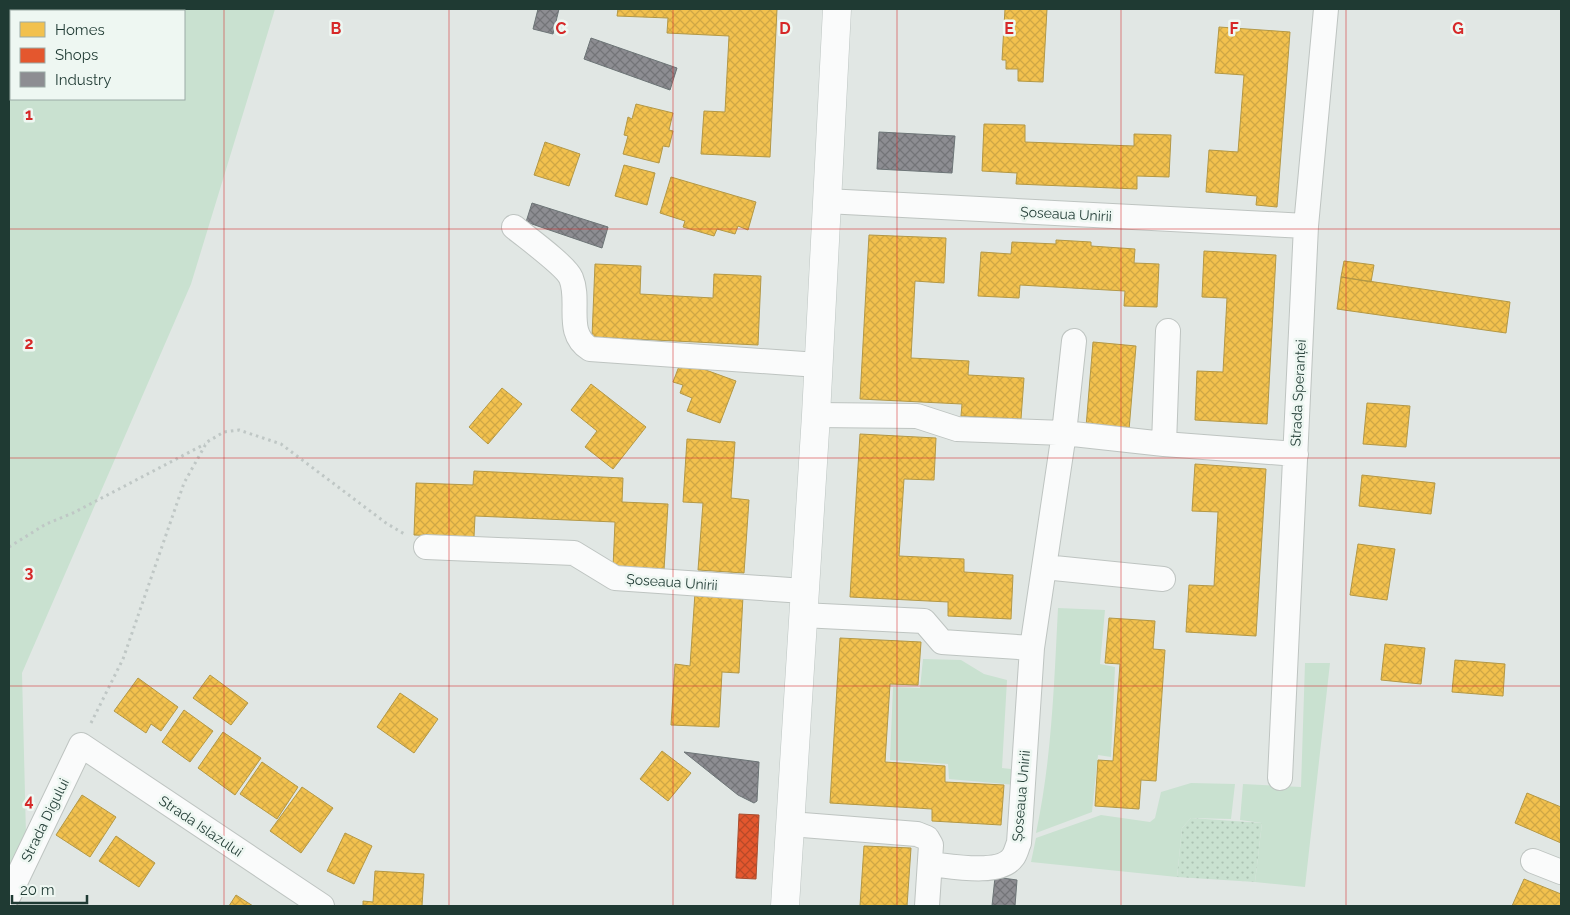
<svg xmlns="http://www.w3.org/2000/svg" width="1570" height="915" font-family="Raleway,sans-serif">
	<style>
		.grass { fill: #c9e1d0; fill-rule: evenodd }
		.park { fill: url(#park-dots) }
		.homes { fill: url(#homes-cross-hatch); stroke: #b39846 }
		.shops { fill: url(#shops-cross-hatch); stroke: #a94e30 }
		.industry { fill: url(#industry-cross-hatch); stroke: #6c7476 }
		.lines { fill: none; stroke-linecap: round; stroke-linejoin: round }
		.street-casing { stroke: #bec4c1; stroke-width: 26 }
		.secondary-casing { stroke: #bdc5c2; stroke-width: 29 }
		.path { stroke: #bfc7c5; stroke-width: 3; stroke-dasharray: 2.5 4; stroke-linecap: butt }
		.street { stroke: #fafbfb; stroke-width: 24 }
		.secondary { stroke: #fafbfb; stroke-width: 28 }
		.grid { fill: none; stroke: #d62828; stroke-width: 1; stroke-opacity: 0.55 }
		.labels { text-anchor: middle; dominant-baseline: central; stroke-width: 5; stroke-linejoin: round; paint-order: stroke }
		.street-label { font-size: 14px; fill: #1f3a33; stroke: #eef7f2 }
		.grid-label { font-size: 16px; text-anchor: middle; font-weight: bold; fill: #d62828; stroke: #eef7f2; stroke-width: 5; stroke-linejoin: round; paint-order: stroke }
	</style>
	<defs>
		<pattern id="park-dots" width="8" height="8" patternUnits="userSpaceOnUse" patternTransform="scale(1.25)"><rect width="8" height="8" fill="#c9e1d0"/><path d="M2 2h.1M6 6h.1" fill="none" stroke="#acc2b3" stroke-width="1.8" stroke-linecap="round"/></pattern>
		<pattern id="homes-cross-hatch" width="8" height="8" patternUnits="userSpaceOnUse" patternTransform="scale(1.25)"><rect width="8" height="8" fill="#f2c14e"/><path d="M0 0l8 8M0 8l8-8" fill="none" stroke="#cfa745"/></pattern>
		<pattern id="shops-cross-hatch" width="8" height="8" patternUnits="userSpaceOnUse" patternTransform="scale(1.25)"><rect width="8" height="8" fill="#e4572e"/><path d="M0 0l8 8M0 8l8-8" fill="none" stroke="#b84928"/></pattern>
		<pattern id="industry-cross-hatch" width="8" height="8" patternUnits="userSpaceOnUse" patternTransform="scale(1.25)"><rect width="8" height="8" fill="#8d8d92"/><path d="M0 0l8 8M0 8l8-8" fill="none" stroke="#737478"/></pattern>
	</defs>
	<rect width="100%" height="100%" fill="#e1e7e4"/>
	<path class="grass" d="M9 9H275L191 284 22 673 26 835 9 872ZM11 11H184V99H11Z
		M1058 608 1105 610 1100 664 1115 667 1111 757 1098 755 1092 812 1036 833C1052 757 1054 685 1058 608Z
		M923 659 961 660 984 674 1007 680 1002 768 1021 770 1016 785 949 779 948 764 890 760 893 687 920 688Z
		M1305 663H1330L1305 887 1255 882 1262 823 1240 820 1243 784 1301 787Z
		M1191 783 1235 784 1231 819 1191 818 1182 828 1177 877 1031 862 1036 838 1101 815 1150 822 1155 818 1161 792Z"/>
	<path class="park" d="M1191 818 1262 823 1255 882 1177 877 1182 828Z"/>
	<path class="homes" d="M618 9H777L770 157 701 154 704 111 725 112 729 36 667 33 668 18 617 16Z
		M1005 9H1047L1043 82 1018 81V69H1006V60H1002Z
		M1219 27 1290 32 1277 207 1256 205 1257 196 1206 192 1209 150 1238 152 1244 75 1215 73Z
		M636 104 673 113 669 130 673 131 669 147 663 146 659 163 623 154 628 136 624 135 628 117 632 119Z
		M984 124 1025 125V142L1134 146V134L1171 135 1169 177 1137 176V189L1016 184 1017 173 982 171Z
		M545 142 580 154 569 186 534 175Z
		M624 165 655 173 647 205 615 196Z
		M671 177 756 202 748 230 738 226 735 234 717 229 714 236 683 227 685 221 660 213Z
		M869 235 946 238 944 283 915 281 911 358 969 361 968 375 1024 378 1021 419 961 416 962 404 860 399Z
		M1056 240 1091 242V246L1135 249 1134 263 1159 264 1157 307 1124 306 1125 291 1020 285 1019 298 978 296 981 252 1011 254 1012 242 1056 244Z
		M1204 251 1276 255 1267 424 1195 420 1197 371 1223 372 1227 298 1202 297Z
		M1344 261 1374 265 1371 282 1341 277Z
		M595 264 641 266 640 294 713 298 714 274 761 276 758 345 592 337Z
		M1341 277 1510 302 1506 333 1337 309Z
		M1093 342 1136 346 1129 430 1086 427Z
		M681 361 736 381 720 423 687 411 692 398 680 393 683 385 673 382Z
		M591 384 646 427 613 469 585 447 597 431 571 410Z
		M502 388 522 404 488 444 469 427Z
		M1367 403 1410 406 1406 447 1363 444Z
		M860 434 936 438 934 480 904 479 899 556 964 559V572L1013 575 1011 619 948 616V602L850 597Z
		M687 439 735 442 731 498 749 500 744 573 698 570 703 503 683 502Z
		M1195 464 1266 469 1256 636 1186 632 1189 585 1214 586 1218 512 1192 511Z
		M474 471 623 478 622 502 668 504 664 570 613 568 615 522 475 516 474 537 414 535 416 483 473 485Z
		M1362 475 1435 483 1431 514 1359 506Z
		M1358 544 1395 549 1387 600 1350 595Z
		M695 593 743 596 739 673 722 672 719 727 671 725 675 664 690 666Z
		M1109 618 1155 621 1153 649 1165 650 1156 781 1141 780 1139 809 1095 806 1098 760 1113 761 1120 664 1105 663Z
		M840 638 921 642 918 685 890 684 885 762 945 766V782L1004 785 1001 825 932 821V809L830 803Z
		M1385 644 1425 648 1421 684 1381 680Z
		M1455 660 1505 664 1503 696 1452 692Z
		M210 675 248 703 231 725 193 698Z
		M138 678 178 707 161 731 151 724 146 733 114 711Z
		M400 693 438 719 414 753 377 727Z
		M184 710 213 731 190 762 162 742Z
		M223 732 261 758 235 795 198 768Z
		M662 751 691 773 668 801 640 779Z
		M262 762 298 787 277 819 240 794Z
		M302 787 333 808 301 853 270 831Z
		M1527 793 1561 807V843L1515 823Z
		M82 795 116 817 90 857 56 835Z
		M345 833 372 846 354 884 327 871Z
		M116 836 155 863 139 887 99 861Z
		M864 846 911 848 907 906H860Z
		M375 871 424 874 422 906H363V901L373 902Z
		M1524 879 1561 894V906H1512Z
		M236 895 253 906H229Z"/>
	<path class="shops" d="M739 814 759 815 756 879 736 878Z"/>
	<path class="industry" d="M538 9H559L553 34 533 29Z
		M591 38 677 68 670 90 584 59Z
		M879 132 955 136 952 173 877 169Z
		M532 203 608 227 602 248 526 222Z
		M684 752 759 762 757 801 754 803 738 795Z
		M995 877 1017 880 1015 906H992Z"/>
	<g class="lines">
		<defs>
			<path id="street" d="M826 201 1306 226
				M514 227C526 237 566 266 571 278 581 302 564 333 590 349L818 365
				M816 415 917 416 957 429 1064 433 1164 444 1296 454
				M1164 444 1168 331
				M426 547 574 553 615 578 804 591
				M1044 567 1163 579
				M802 615 924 621 942 642 1032 648
				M1280 778 1306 226 1326 9
				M790 824 917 834 927 838 931 845 927 906
				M1533 861 1561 872
				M931 864C951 866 1000 876 1013 857 1016 853 1017 847 1019 843L1032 648 1064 433 1074 341
				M9 895 81 745 322 906"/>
			<path id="secondary" d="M785 906 816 415 837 9"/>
		</defs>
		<use href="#street" class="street-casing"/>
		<use href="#secondary" class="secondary-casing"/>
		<path class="path" d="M9 547 46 524 73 513 205 444
			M91 723 123 659 184 483 207 442 224 432 239 430 281 444 386 523 406 535"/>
		<use href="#street" class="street"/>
		<use href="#secondary" class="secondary"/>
	</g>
	<path class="grid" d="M224 9V906M449 9V906M673 9V906M897 9V906M1121 9V906M1346 9V906M9 229H1561M9 458H1561M9 686H1561"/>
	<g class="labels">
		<g class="street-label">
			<text transform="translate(1066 214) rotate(3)">Șoseaua Unirii</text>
			<text transform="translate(1298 393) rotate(-87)">Strada Speranței</text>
			<text transform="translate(672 582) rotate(4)">Șoseaua Unirii</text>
			<text transform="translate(1021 796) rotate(-85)">Șoseaua Unirii</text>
			<text transform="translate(45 820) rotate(-64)">Strada Digului</text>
			<text transform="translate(201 826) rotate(34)">Strada Islazului</text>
		</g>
	</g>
	<g class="grid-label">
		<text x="336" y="34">B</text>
		<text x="561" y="34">C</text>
		<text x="785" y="34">D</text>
		<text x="1009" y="34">E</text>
		<text x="1234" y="34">F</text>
		<text x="1458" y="34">G</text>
		<text x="29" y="120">1</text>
		<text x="29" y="349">2</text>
		<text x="29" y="578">3</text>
		<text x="29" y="806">4</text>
	</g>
	<rect width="1570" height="915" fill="none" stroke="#1f3a33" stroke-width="20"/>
	<rect x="10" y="10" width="175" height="90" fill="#eef7f2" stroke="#9baba6"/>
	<rect x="20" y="22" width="25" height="15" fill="#f2c14e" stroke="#9baba6"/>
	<text x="55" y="35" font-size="15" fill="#1f3a33">Homes</text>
	<rect x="20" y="48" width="25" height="15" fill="#e4572e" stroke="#9baba6"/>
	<text x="55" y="60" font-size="15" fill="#1f3a33">Shops</text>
	<rect x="20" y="72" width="25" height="15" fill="#8d8d92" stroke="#9baba6"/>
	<text x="55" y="85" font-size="15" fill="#1f3a33">Industry</text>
	<path d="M12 895v8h75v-8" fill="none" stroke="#1f3a33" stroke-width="2.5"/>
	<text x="20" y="895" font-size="15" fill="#1f3a33" stroke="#eef7f2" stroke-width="4" paint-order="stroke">20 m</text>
</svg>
